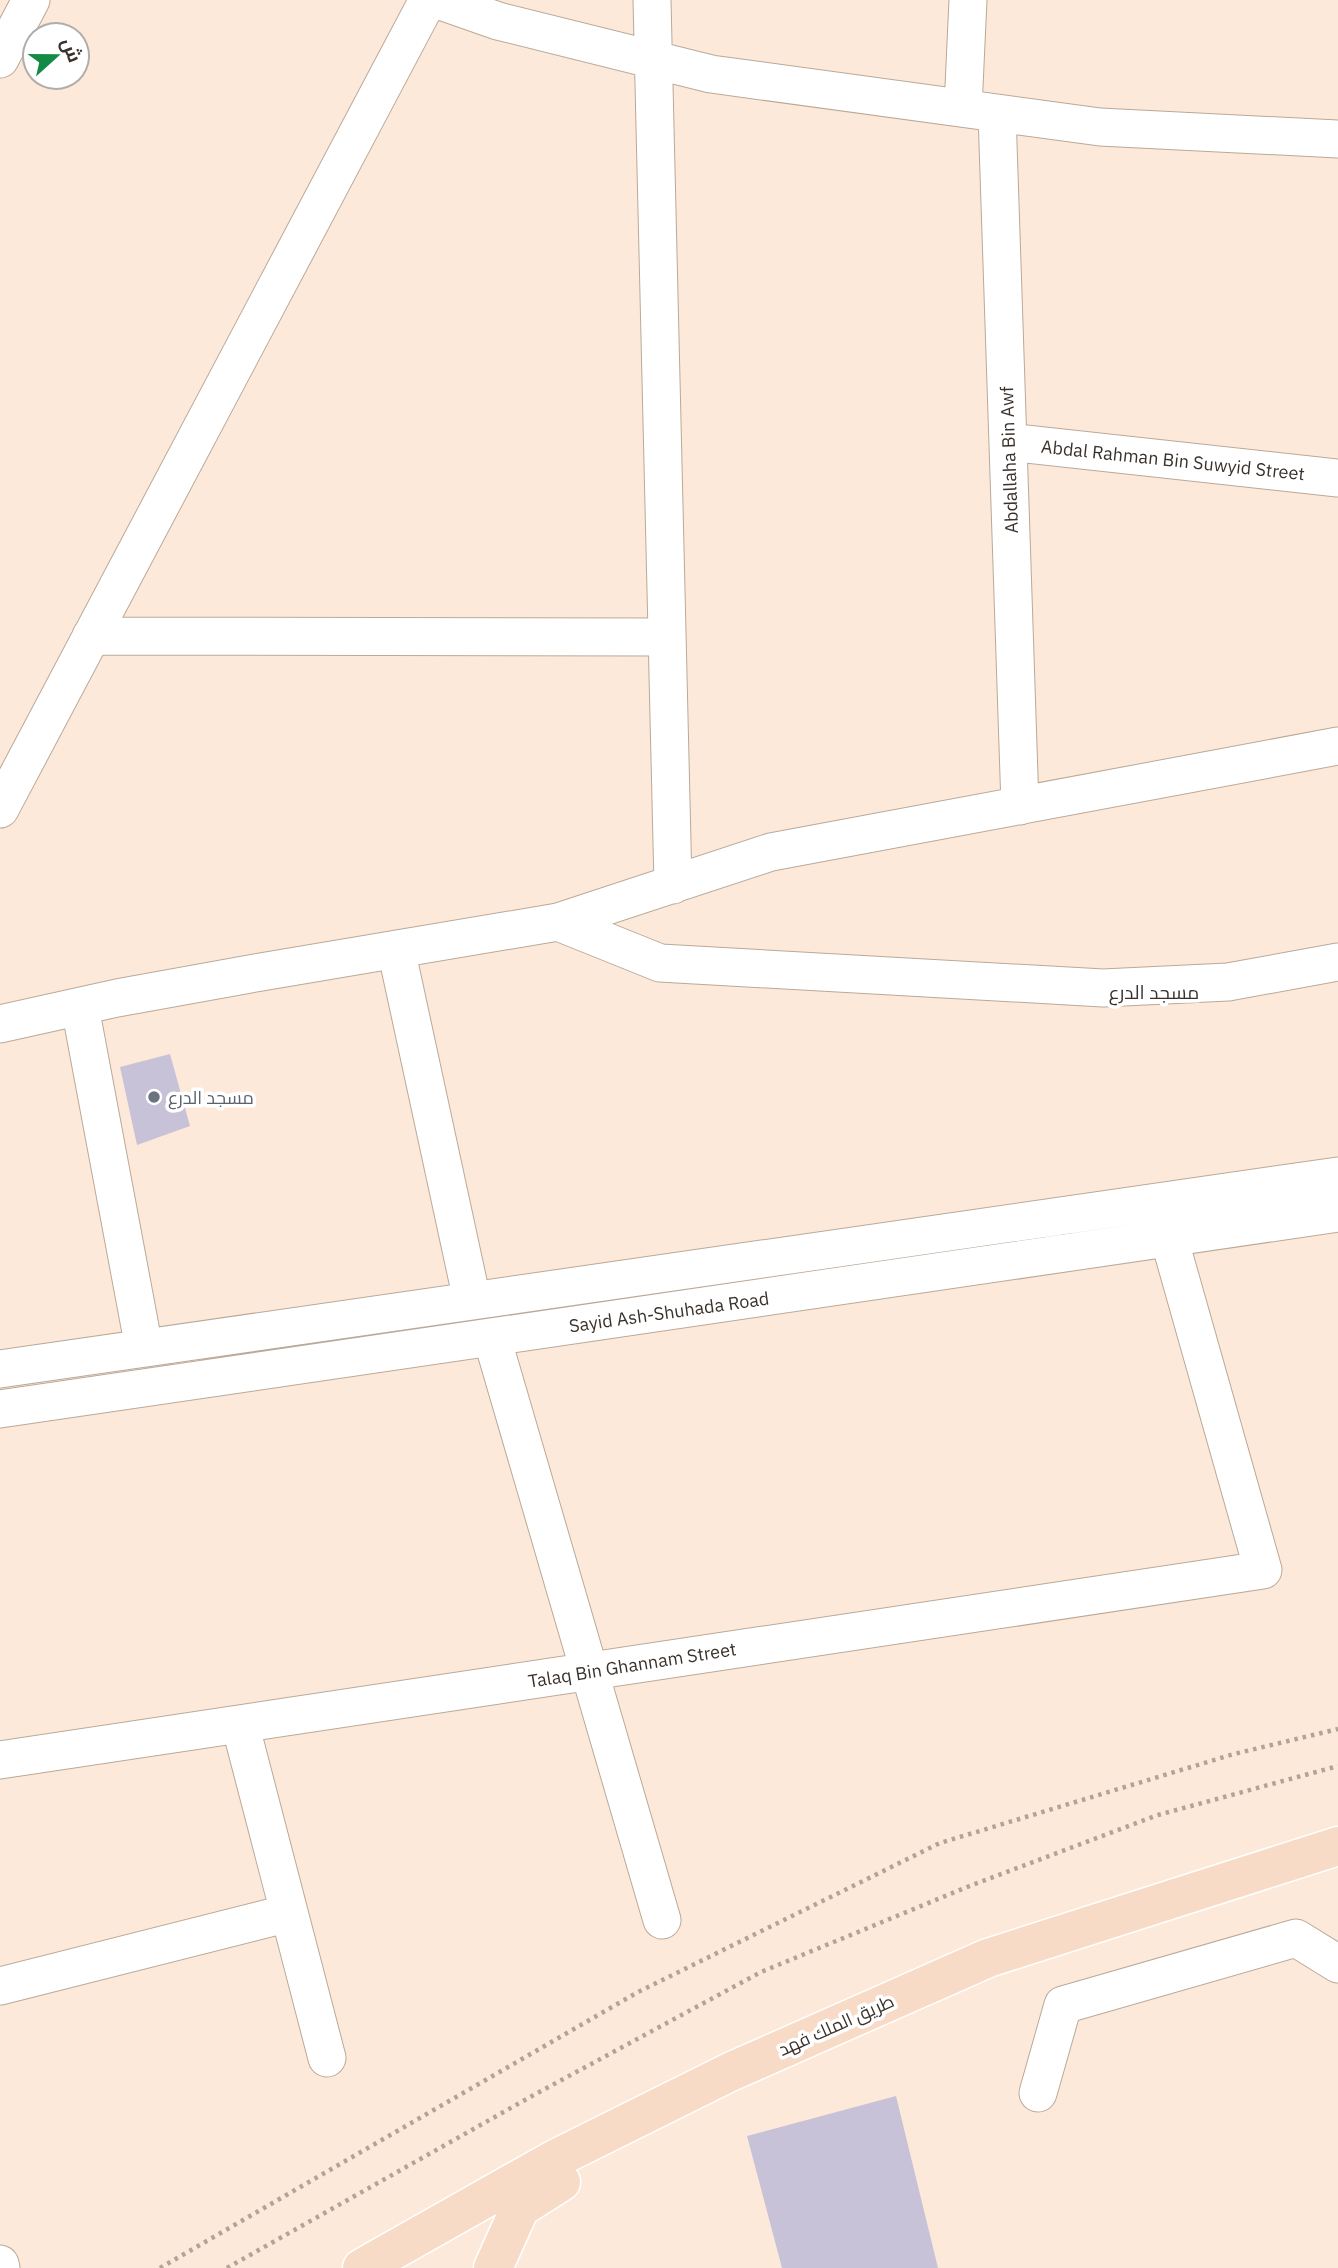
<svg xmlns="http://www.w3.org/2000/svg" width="1338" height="2268" font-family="'IBM Plex Sans',Cairo,sans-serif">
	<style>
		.building { fill: #c7c2d7 }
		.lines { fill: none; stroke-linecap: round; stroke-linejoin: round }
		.minor-casing { stroke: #baa999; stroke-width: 39 }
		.major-casing { stroke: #fff; stroke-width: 41 }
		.path { stroke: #b2a397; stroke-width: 4.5; stroke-dasharray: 3.5 5; stroke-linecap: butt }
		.minor { stroke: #fff; stroke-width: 37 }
		.major { stroke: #f8dbc6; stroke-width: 38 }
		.worship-dot { fill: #6b7280; stroke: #fff; stroke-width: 2.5 }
		.labels { text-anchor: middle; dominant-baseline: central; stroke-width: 7; stroke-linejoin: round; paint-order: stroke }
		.street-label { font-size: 18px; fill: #39322c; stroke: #fff }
		.worship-label { font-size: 18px; fill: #5b616d; stroke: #fff; text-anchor: start }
		.neighbourhood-label { font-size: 19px; fill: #39322c; stroke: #fff }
	</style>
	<rect width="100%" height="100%" fill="#fce9d9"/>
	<path class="building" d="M170 1054 190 1126 137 1145 120 1067Z
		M896 2096 938 2268H782L747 2136Z"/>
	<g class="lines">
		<defs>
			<path id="minor" d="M438 0 498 21 711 74 1100 127 1338 139
				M652 0 673 885
				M0 59 31 0
				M963 108 968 0
				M997 113 1020 806
				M1008 442 1338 478
				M91 636 667 637
				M0 809 428 0
				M558 922 660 963 1103 988 1228 982 1338 962
				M396 949 472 1300
				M80 1007 144 1348
				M0 1024 117 998 261 972 558 922 771 852 1338 746
				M492 1338 662 1920
				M0 1369 1338 1176
				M0 1409 1338 1213
				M240 1724 327 2058
				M0 1760 1263 1570 1169 1238
				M0 1986 289 1913
				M1038 2093 1063 2005 1296 1938 1338 1964
				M0 2264 1 2268"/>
			<path id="major" d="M362 2268 555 2159 730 2072 988 1958 1338 1846
				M493 2268 520 2208 561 2182"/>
		</defs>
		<use href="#minor" class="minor-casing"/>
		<use href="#major" class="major-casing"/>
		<path class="path" d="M160 2268 638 1992 940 1843 1234 1754 1338 1729
			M227 2268 532 2096 761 1972 972 1885 1158 1815 1338 1766"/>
		<use href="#minor" class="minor"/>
		<use href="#major" class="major"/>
	</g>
	<circle class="worship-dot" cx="154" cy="1097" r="7"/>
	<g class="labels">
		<g class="street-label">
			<text transform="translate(1009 460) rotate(-92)">Abdallaha Bin Awf</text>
			<text transform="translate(1173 460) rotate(6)">Abdal Rahman Bin Suwyid Street</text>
			<text transform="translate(669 1312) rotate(-8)">Sayid Ash-Shuhada Road</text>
			<text transform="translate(632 1665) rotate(-9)">Talaq Bin Ghannam Street</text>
			<text transform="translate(836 2025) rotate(-24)">طريق الملك فهد</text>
		</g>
		<g class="worship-label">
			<text x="168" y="1097">مسجد الدرع</text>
		</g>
		<g class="neighbourhood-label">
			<text x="1154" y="992">مسجد الدرع</text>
		</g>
	</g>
	<g transform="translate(56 56) rotate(69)"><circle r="33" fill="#ffffff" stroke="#b0adab" stroke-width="2"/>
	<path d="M0-5L12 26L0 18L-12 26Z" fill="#138b46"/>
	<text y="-10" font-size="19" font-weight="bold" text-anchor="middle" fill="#39322c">ش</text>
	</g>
</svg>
